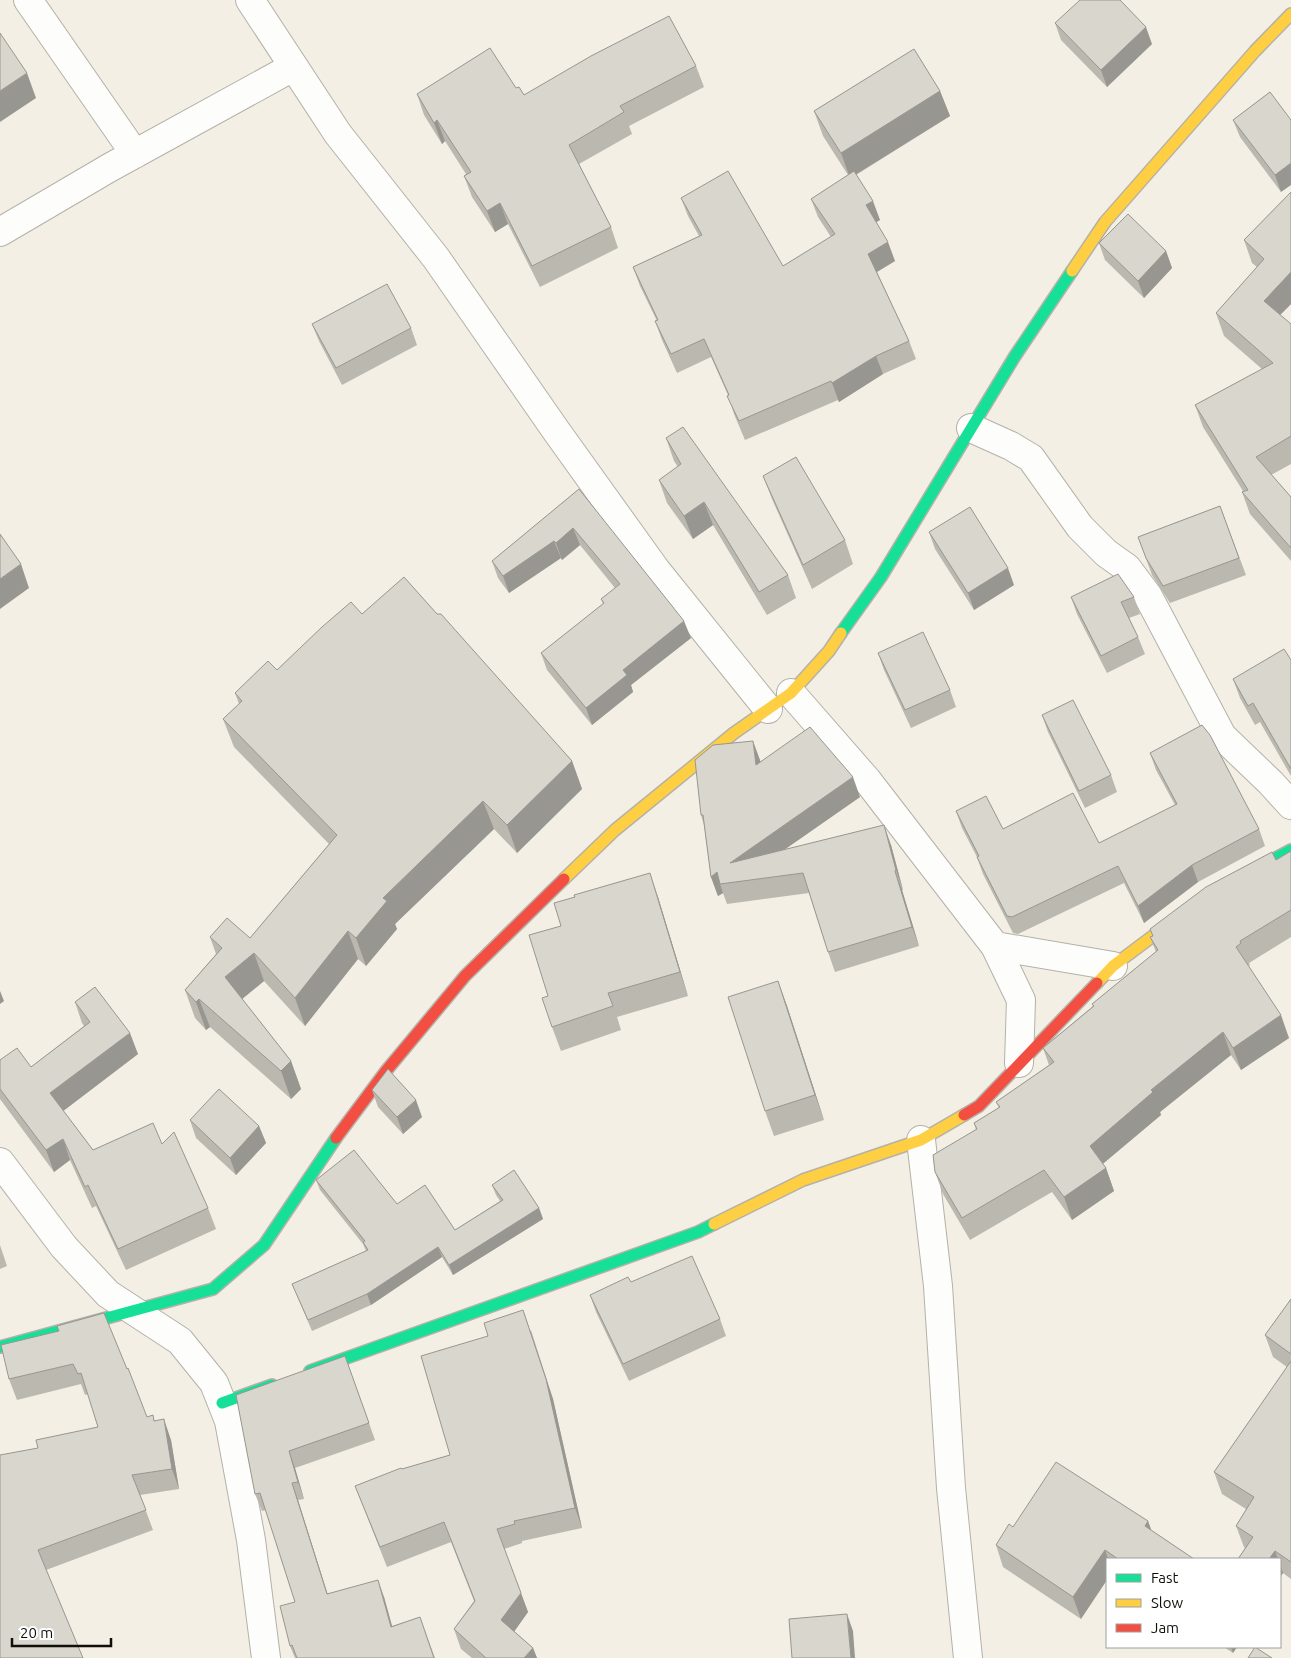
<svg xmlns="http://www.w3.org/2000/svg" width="1291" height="1658" font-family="Ubuntu,sans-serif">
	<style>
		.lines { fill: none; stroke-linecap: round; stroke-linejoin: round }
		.street-casing { stroke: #b4b1a9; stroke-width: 30 }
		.fast-casing { stroke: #b4b1a9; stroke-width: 14 }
		.slow-casing { stroke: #b4b1a9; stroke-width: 14 }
		.jam-casing { stroke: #b4b1a9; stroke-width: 14 }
		.street { stroke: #fdfdfb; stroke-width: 28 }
		.fast { stroke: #16e098; stroke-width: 11 }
		.slow { stroke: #ffcf43; stroke-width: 11 }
		.jam { stroke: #f24e42; stroke-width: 11 }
		.wall { fill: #bbb8b0 }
		.shaded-wall { fill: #989690 }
		.building { fill: #d9d6cd; stroke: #989690 }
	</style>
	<rect width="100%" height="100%" fill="#f3efe4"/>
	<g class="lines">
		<defs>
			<path id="street" d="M28 0 135 154
				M250 0 338 134 436 258 557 432 656 570 768 709
				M0 232 109 168 293 67
				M971 428 1011 446 1031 458 1080 527 1106 553 1127 568 1148 596 1222 736 1271 783 1291 805
				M791 693 867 780 995 946 1021 1000 1019 1063
				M995 946 1113 966
				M921 1140 938 1286 951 1488 968 1658
				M0 1162 64 1247 108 1294 180 1341 214 1383 229 1421 251 1540 266 1658"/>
			<path id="fast" d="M841 633 881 577 1015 356 1072 271
				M1242 876 1291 850
				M0 1347 213 1289 264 1245 336 1138
				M310 1371 698 1232 714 1224
				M222 1403 272 1385"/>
			<path id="slow" d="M1072 271 1105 222 1255 51 1291 14
				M564 879 615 830 734 733 791 693 829 651 841 633
				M1097 983 1113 966 1181 915
				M714 1224 803 1180 921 1140 964 1115"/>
			<path id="jam" d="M964 1115 979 1106 1097 983
				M336 1138 386 1071 465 976 564 879"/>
		</defs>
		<use href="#street" class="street-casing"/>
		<use href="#fast" class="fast-casing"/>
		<use href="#slow" class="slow-casing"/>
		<use href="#jam" class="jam-casing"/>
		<use href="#street" class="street"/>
		<use href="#fast" class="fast"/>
		<use href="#slow" class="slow"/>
		<use href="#jam" class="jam"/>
	</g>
	<path class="wall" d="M1055 23 1152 44 1107 87 1061 40Z
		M696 66 704 87 629 126 632 134 579 164 611 227 618 248 540 287 508 224 495 232 472 197 464 176 466 174 445 141 442 144 424 115 417 94 516 88 524 95Z
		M940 91 950 116 856 175 880 220 876 222 895 261 877 272 909 341 916 359 883 374 839 402 838 400 745 440 734 414 728 395 711 357 677 373 662 340 655 321H657L640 286 633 267 699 236 688 216 681 198 783 266 831 237 818 217 811 199 848 175 823 136 814 111Z
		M1270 92 1281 192 1240 137 1233 120Z
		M1291 192V304L1280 315 1291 324V464L1271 475 1291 497V561L1250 514 1242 492 1243 491 1203 427 1195 405 1262 369 1224 336 1216 313 1257 267 1252 263 1244 240Z
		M1099 243 1166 251 1172 268 1144 298 1105 260Z
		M312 324 411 328 417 345 342 385 319 341Z
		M666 438 788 575 796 598 767 615 713 525 693 539 667 503 659 480 678 467 674 461Z
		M763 476 845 540 853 564 812 589 772 499Z
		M579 489 691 638 631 685 633 692 592 725 547 670 541 653 603 604 601 599 615 588 580 545 562 560 561 558 509 593 498 578 492 561Z
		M1220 506 1246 575 1170 603 1152 575 1138 537Z
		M929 532 1014 585 974 610 935 549Z
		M1071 597H1134L1140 614 1129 618 1138 637 1145 654 1107 673 1077 614Z
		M362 614H437L572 761 582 789 517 853 494 829 395 924 397 929 366 966 358 959 305 1026 264 981 242 999 291 1061 301 1089 291 1099 210 1027 206 1030 195 1018 185 990 216 954 210 937 250 938 329 844 234 747 223 719 239 704 235 693 277 670Z
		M878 653 950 690 956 707 911 728 884 670Z
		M1291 660V776L1260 722 1255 725 1240 698 1233 679Z
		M1042 715 1111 775 1117 792 1085 808 1048 732Z
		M1150 753 1259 829 1265 846 1198 882 1144 923 1124 883 1018 934 1013 933 983 874 977 857 962 828 956 811 1003 829 1099 843 1175 805 1156 770Z
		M760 760V761L860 797 784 850 891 845 903 890H902L919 946 835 972 828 952 809 893 727 904 723 893 718 896 711 877 704 825 701 815Z
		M1291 851V937L1249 963 1250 965 1248 966 1289 1038 1241 1070 1231 1055 1160 1112 1161 1115 1102 1164 1106 1168 1114 1191 1072 1220 1052 1192 970 1240 943 1194 935 1172 976 1130 974 1123 999 1108 996 1102 1049 1065 1043 1048 1093 1006 1092 1004 1156 952 1150 937 1153 936 1150 929 1276 860Z
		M658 897 688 996 617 1017 621 1030 561 1051 552 1027 548 996Z
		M778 981 787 1006 824 1120 774 1136 765 1111Z
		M75 1002 138 1054 63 1111 93 1150 162 1144 208 1208 216 1229 126 1270 96 1206 92 1208 70 1160 54 1172 0 1099V1060L31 1067 84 1026 82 1023Z
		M372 1090 422 1117 403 1134 378 1107Z
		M190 1120 259 1126 266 1143 236 1175 196 1138Z
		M316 1180 397 1204 455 1230 500 1201 496 1195 492 1185 539 1208 543 1219 453 1275 442 1257 371 1305 312 1331 292 1284 366 1251 363 1244 320 1190Z
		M0 1245 7 1266 0 1269Z
		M631 1282 720 1319 726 1336 629 1381 596 1312 590 1295Z
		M1291 1299V1579L1283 1573 1280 1577V1559H1238L1245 1548 1244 1547 1236 1526 1246 1509 1222 1494 1214 1472 1287 1367 1273 1357 1265 1335Z
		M531 1330 553 1399 582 1528 522 1541V1543L504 1549 528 1612 514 1631 533 1648 537 1658H472L461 1649 454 1629 474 1601 451 1542 387 1567 355 1486 402 1469 450 1455Z
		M59 1331 147 1417 155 1421 171 1440 179 1489 140 1495 153 1530 46 1570 0 1658 38 1448 98 1427 88 1394 85 1395 81 1384 17 1400 9 1379Z
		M345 1356 375 1440 295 1468 304 1499 298 1500 327 1593 384 1597 392 1626 420 1617 435 1658H295L290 1646 295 1602 266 1510 262 1511 255 1494Z
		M1148 1521 1151 1530 1194 1559H1107L1081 1619 1003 1567 996 1545 1013 1527Z
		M1224 1647H1237L1233 1653Z"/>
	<path class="shaded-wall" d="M1146 27 1152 44 1107 87 1101 70Z
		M27 73 36 98 0 122V91Z
		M940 91 950 116 850 178 841 153Z
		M437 120 445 141 442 144 434 123Z
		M1291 163V185L1281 192 1275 175Z
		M873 201 880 220 873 224 866 205Z
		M500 203 508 224 495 232 487 211Z
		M888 242 895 261 875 273 868 254Z
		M1166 251 1172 268 1144 298 1138 281Z
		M1291 272V304L1272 323 1264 301Z
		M876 356 883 374 839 402 832 383Z
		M704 502 713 525 693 539 684 516Z
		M573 528 580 545 562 560 556 543Z
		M554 541 561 558 509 593 503 576Z
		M21 564 29 588 0 609V579Z
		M1008 568 1014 585 974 610 968 593Z
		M684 621 691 638 631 685 633 692 592 725 586 708 623 670Z
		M753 741 760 760 763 784 756 765Z
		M572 761 582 789 517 853 507 825Z
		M853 777 860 797 738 882 730 863Z
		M483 801 494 829 395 924 397 929 366 966 356 938 383 898Z
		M884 825 891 845 903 890 896 870Z
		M1192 865 1198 882 1144 923 1138 906Z
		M895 871 902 890 919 946 912 927Z
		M717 872 720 884 723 893 718 896 711 877Z
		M650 873 658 897 688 996 680 972Z
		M348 931 358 959 305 1026 295 998Z
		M254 953 264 981 235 1005 225 977Z
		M778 981 787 1006 824 1120 815 1095Z
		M0 991 4 1001 0 1004Z
		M199 999 210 1027 206 1030 196 1002Z
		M1281 1015 1289 1038 1241 1070 1233 1048Z
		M1223 1032 1231 1055 1160 1112 1161 1115 1098 1168 1090 1146 1151 1090Z
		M130 1033 138 1054 58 1115 50 1093Z
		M291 1061 301 1089 291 1099 281 1071Z
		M416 1100 422 1117 403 1134 397 1117Z
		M259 1126 266 1143 236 1175 230 1158Z
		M63 1139 70 1160 54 1172 46 1150Z
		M1106 1168 1114 1191 1072 1220 1064 1197Z
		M539 1208 543 1219 453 1275 449 1265Z
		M438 1247 442 1257 371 1305 367 1294Z
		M523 1310 553 1399 582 1528 575 1508Z
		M164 1419 171 1440 179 1489 172 1469Z
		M289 1451 295 1468 304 1499 298 1482Z
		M292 1483 298 1500 333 1611 327 1594Z
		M1148 1521 1156 1543 1145 1526Z
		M1105 1550 1108 1559 1107 1580 1081 1619 1073 1597Z
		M1275 1551 1278 1559H1269Z
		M1280 1565 1283 1573 1280 1577Z
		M378 1580 384 1597 397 1644 391 1627Z
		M521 1593 528 1612 509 1639 501 1620Z
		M847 1614 853 1631 855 1658H851Z
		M1231 1647H1237L1233 1653Z
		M533 1648 537 1658H524Z"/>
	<path class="building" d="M1080 0H1120L1146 27 1101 70 1055 23Z
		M669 16 696 66 620 106 624 112 569 145 611 227 532 266 500 203 487 211 464 176 471 172 437 120 434 123 417 94 490 48 516 88 519 87 524 95 591 56Z
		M0 33 27 73 0 91Z
		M914 49 940 91 841 153 814 111Z
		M1270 92 1291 120V163L1275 175 1233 120Z
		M728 171 783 266 835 234 811 199 854 171 873 201 866 205 888 242 868 254 909 341 876 356 832 383 831 381 739 421 727 396 729 395 704 339 671 354 655 321 658 320 633 267 702 235 681 198Z
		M1291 192V272L1264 301 1291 324V436L1256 457 1291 497V548L1242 492 1248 490 1195 405 1273 363 1216 313 1264 259 1244 240Z
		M1128 214 1166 251 1138 281 1099 243Z
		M387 284 411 328 336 368 312 324Z
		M683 427 788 575 759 592 704 502 684 516 659 480 681 464 666 438Z
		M796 457 845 540 803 565 763 476Z
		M579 489 684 621 623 670 627 675 586 708 541 653 604 603 601 599 620 584 573 528 556 543 554 541 503 576 492 561Z
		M1220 506 1239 558 1163 586 1146 558 1138 537Z
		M970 507 1008 568 968 593 929 532Z
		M0 534 21 564 0 579Z
		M1118 574 1134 597 1121 602 1138 637 1101 656 1071 597Z
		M404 577 437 614H441L572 761 507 825 483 801 383 898 387 901 356 938 348 931 295 998 254 953 225 977 291 1061 281 1071 199 999 196 1002 185 990 222 948 210 937 227 918 250 938 337 835 223 719 242 701 235 693 268 661 277 670 322 627 351 602 362 614Z
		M923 632 950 690 905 710 878 653Z
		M1284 649 1291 660V769L1253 703 1248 706 1233 679Z
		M1073 700 1111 775 1079 791 1042 715Z
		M1202 725 1210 735 1259 829 1192 865 1138 906 1118 866 1012 917 1007 916 977 857 979 856 956 811 986 796 1003 829 1073 793 1099 843 1177 804 1150 753Z
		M810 727 853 777 730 863 884 825 896 870 895 871 912 927 828 952 803 873 720 884 717 872 711 877 703 815H701L695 760 713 745 753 741 756 765Z
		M1291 851V910L1240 941 1241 943 1236 947 1281 1015 1233 1048 1223 1032 1151 1090 1153 1092 1090 1146 1106 1168 1064 1197 1044 1170 962 1218 935 1172 933 1155 977 1129 974 1123 1000 1107 996 1102 1054 1062 1043 1048 1094 1006 1092 1004 1158 950 1150 937 1153 936 1150 929 1206 887 1272 852 1276 860Z
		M650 873 680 972 608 993 613 1006 552 1027 542 998 548 996 529 935 561 926 554 903 575 897 574 895Z
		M778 981 815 1095 765 1111 728 997Z
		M95 987 130 1033 50 1093 93 1150 153 1123 162 1144 174 1132 208 1208 118 1249 88 1185 85 1187 63 1139 46 1150 0 1089V1060L17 1048 31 1067 90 1022 75 1002Z
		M388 1069 416 1100 397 1117 372 1090Z
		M219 1089 259 1126 230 1158 190 1120Z
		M354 1150 397 1204 425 1185 455 1230 503 1200 492 1185 514 1170 539 1208 449 1265 438 1247 367 1294 308 1320 292 1284 368 1250 363 1242 365 1241 316 1180Z
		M692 1256 720 1319 623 1364 590 1295 628 1277 631 1282Z
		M1291 1299V1354L1265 1335Z
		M523 1310 546 1379 575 1508 514 1521 515 1524 497 1529 521 1593 501 1620 533 1648 524 1658H486L454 1629 475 1601 444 1522 380 1547 355 1486 401 1468 402 1469 450 1455 421 1356 488 1336 484 1323Z
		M104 1313 127 1369 128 1368 147 1417 153 1415 154 1421 164 1419 172 1469 132 1475 146 1510 38 1550 83 1658H0V1455L38 1448 36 1440 98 1427 81 1373 78 1374 73 1364 9 1379 1 1345 59 1331 57 1326Z
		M345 1356 369 1423 289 1451 298 1482 292 1483 327 1594 378 1580 391 1627 420 1617 434 1658H297L292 1645 290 1646 280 1606 295 1602 260 1493 255 1494 236 1395Z
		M1291 1361V1562L1275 1551 1269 1559H1238L1253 1537 1236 1526 1254 1497 1214 1472Z
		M1056 1462 1148 1521 1145 1526 1194 1559H1118L1105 1550 1073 1597 996 1545 1009 1524 1013 1527Z
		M847 1614 851 1658H792L789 1619Z
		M1255 1647 1272 1658H1248Z"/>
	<rect x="1106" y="1558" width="175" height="90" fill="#ffffff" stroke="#a09f9d"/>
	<rect x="1116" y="1574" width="25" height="8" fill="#16e098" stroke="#a09f9d"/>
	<text x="1151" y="1583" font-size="15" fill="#110f09">Fast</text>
	<rect x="1116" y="1599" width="25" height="8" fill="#ffcf43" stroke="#a09f9d"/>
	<text x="1151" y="1608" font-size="15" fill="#110f09">Slow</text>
	<rect x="1116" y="1624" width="25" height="8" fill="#f24e42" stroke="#a09f9d"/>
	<text x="1151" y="1633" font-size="15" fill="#110f09">Jam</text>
	<path d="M12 1638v8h99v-8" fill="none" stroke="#110f09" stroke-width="2.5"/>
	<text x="20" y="1638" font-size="15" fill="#110f09" stroke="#ffffff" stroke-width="4" paint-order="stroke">20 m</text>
</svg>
